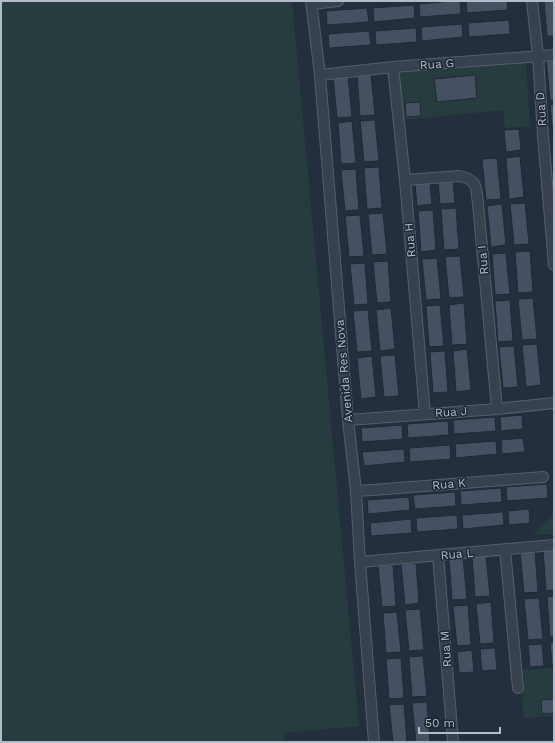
<svg xmlns="http://www.w3.org/2000/svg" width="555" height="743" font-family="'Work Sans',sans-serif">
	<style>
		.green { fill: #263c3f }
		.building { fill: #455162; stroke: #1f2835 }
		.lines { fill: none; stroke-linecap: round; stroke-linejoin: round }
		.street-casing { stroke: #565f6c; stroke-width: 12 }
		.street { stroke: #38414e; stroke-width: 10 }
		.labels { text-anchor: middle; dominant-baseline: central; stroke-width: 3; stroke-linejoin: round; paint-order: stroke }
		.street-label { font-size: 12px; fill: #b4bcc9; stroke: #1d2633 }
	</style>
	<rect width="100%" height="100%" fill="#242f3e"/>
	<path class="green" d="M1 1H292L359 726 284 733V742H1Z
		M523 60 526 63 530 126 505 128 503 110 403 120 399 75 400 71Z
		M554 514V534L532 535Z
		M554 668V716L524 718 521 687 524 683 525 678 521 674 520 670Z"/>
	<path class="building" d="M452 1H460L461 14 420 17 419 4Z
		M466 1H507L508 10 467 13Z
		M544 1H554V36H547Z
		M414 5 415 18 374 22 373 8Z
		M367 8 369 22 327 25 326 11Z
		M509 20 510 34 469 37 468 23Z
		M462 24 463 37 422 41 421 27Z
		M416 28 417 42 376 45 375 31Z
		M369 31 371 45 329 48 328 34Z
		M546 59H554V100H550Z
		M371 74 375 115 360 116 357 75Z
		M475 75 477 98 437 102 434 79Z
		M348 76 352 117 337 118 333 77Z
		M420 102 421 116 406 117 405 103Z
		M554 104V145L550 105Z
		M375 120 379 161 364 162 360 121Z
		M352 121 356 163 341 164 338 123Z
		M519 129 521 150 506 152 504 130Z
		M520 156 524 197 509 199 506 158Z
		M497 158 501 199 486 200 482 159Z
		M379 167 382 208 367 209 364 168Z
		M356 169 359 210 345 211 341 170Z
		M453 181 455 203 440 204 438 182Z
		M430 183 432 204 417 206 415 184Z
		M525 203 529 244 514 245 510 204Z
		M502 204 506 245 491 247 487 206Z
		M456 208 459 249 444 250 441 209Z
		M433 210 436 250 421 252 418 211Z
		M383 213 387 254 372 255 368 214Z
		M360 215 364 256 349 257 345 216Z
		M530 251 533 292 518 293 515 252Z
		M506 253 510 294 495 295 492 254Z
		M460 256 464 297 449 298 445 257Z
		M437 258 441 299 426 300 422 259Z
		M388 261 391 302 377 303 373 262Z
		M365 263 368 304 354 305 350 264Z
		M533 298 537 339 522 340 518 299Z
		M510 300 513 341 498 342 495 301Z
		M464 303 467 344 452 345 449 305Z
		M440 305 444 346 429 347 426 306Z
		M391 308 395 349 380 351 376 310Z
		M368 310 372 351 357 352 353 311Z
		M537 344 541 385 526 387 522 345Z
		M514 346 518 387 503 388 499 347Z
		M467 349 471 390 456 392 453 351Z
		M445 351 448 392 433 393 430 352Z
		M395 355 399 396 384 397 380 356Z
		M372 356 376 397 361 399 357 358Z
		M522 415 523 429 501 431 500 417Z
		M495 417 496 431 454 434 453 420Z
		M448 421 449 435 408 438 407 424Z
		M402 425 403 439 362 442 361 428Z
		M523 438 525 452 502 454 501 440Z
		M496 441 497 454 456 458 455 444Z
		M450 445 451 459 410 462 409 448Z
		M404 449 405 462 364 466 362 452Z
		M547 484 548 498 507 501 506 487Z
		M501 488 502 502 461 505 460 491Z
		M455 492 456 506 415 509 413 495Z
		M409 497 410 510 368 514 367 500Z
		M529 509 530 523 509 525 508 511Z
		M503 512 504 525 463 529 462 515Z
		M457 515 458 529 417 532 416 518Z
		M411 519 412 533 371 536 370 523Z
		M554 549V590L546 591 543 550Z
		M535 551 538 592 524 593 520 553Z
		M486 556 490 596 475 597 472 557Z
		M463 558 467 599 452 600 449 559Z
		M416 563 419 603 405 605 401 564Z
		M393 565 396 606 382 607 378 566Z
		M554 596V637H550L547 597Z
		M539 598 543 639 528 640 524 599Z
		M491 602 494 643 480 644 476 604Z
		M468 605 471 645 457 646 453 606Z
		M420 609 424 650 409 651 405 610Z
		M397 612 401 652 386 653 383 613Z
		M554 642V664L552 665 550 643Z
		M542 644 544 666 530 667 528 645Z
		M495 648 497 670 482 671 480 649Z
		M472 650 474 672 459 673 457 652Z
		M423 656 427 696 412 697 409 657Z
		M401 658 404 698 389 699 386 659Z
		M554 699V713L542 714 541 700Z
		M427 702 430 742H416L412 703Z
		M404 704 407 742H393L389 705Z"/>
	<g class="lines">
		<defs>
			<path id="street" d="M311 1 320 75 348 420 356 491 360 562 374 742
				M532 1 538 56 543 136 554 265
				M312 4 338 1
				M393 67 405 180 425 414
				M320 75 393 67 554 55
				M405 180 460 176C478 180 476 188 478 204L497 409
				M348 420 497 409 554 403
				M356 491 372 490 543 477
				M505 550 518 688
				M438 555 453 742
				M360 562 554 545"/>
		</defs>
		<use href="#street" class="street-casing"/>
		<use href="#street" class="street"/>
	</g>
	<g class="labels">
		<g class="street-label">
			<text transform="translate(437 64) rotate(-4)">Rua G</text>
			<text transform="translate(541 109) rotate(-94)">Rua D</text>
			<text transform="translate(410 240) rotate(-95)">Rua H</text>
			<text transform="translate(483 260) rotate(-95)">Rua I</text>
			<text transform="translate(344 371) rotate(-95)">Avenida Res Nova</text>
			<text transform="translate(451 412) rotate(-4)">Rua J</text>
			<text transform="translate(449 484) rotate(-5)">Rua K</text>
			<text transform="translate(457 554) rotate(-5)">Rua L</text>
			<text transform="translate(446 649) rotate(-95)">Rua M</text>
		</g>
	</g>
	<rect width="555" height="743" fill="none" stroke="#b4bcc9" stroke-width="4"/>
	<path d="M419 727v6h81v-6" fill="none" stroke="#b4bcc9" stroke-width="2"/>
	<text x="425" y="727" font-size="12" fill="#b4bcc9" stroke="#1d2633" stroke-width="3" paint-order="stroke">50 m</text>
</svg>
